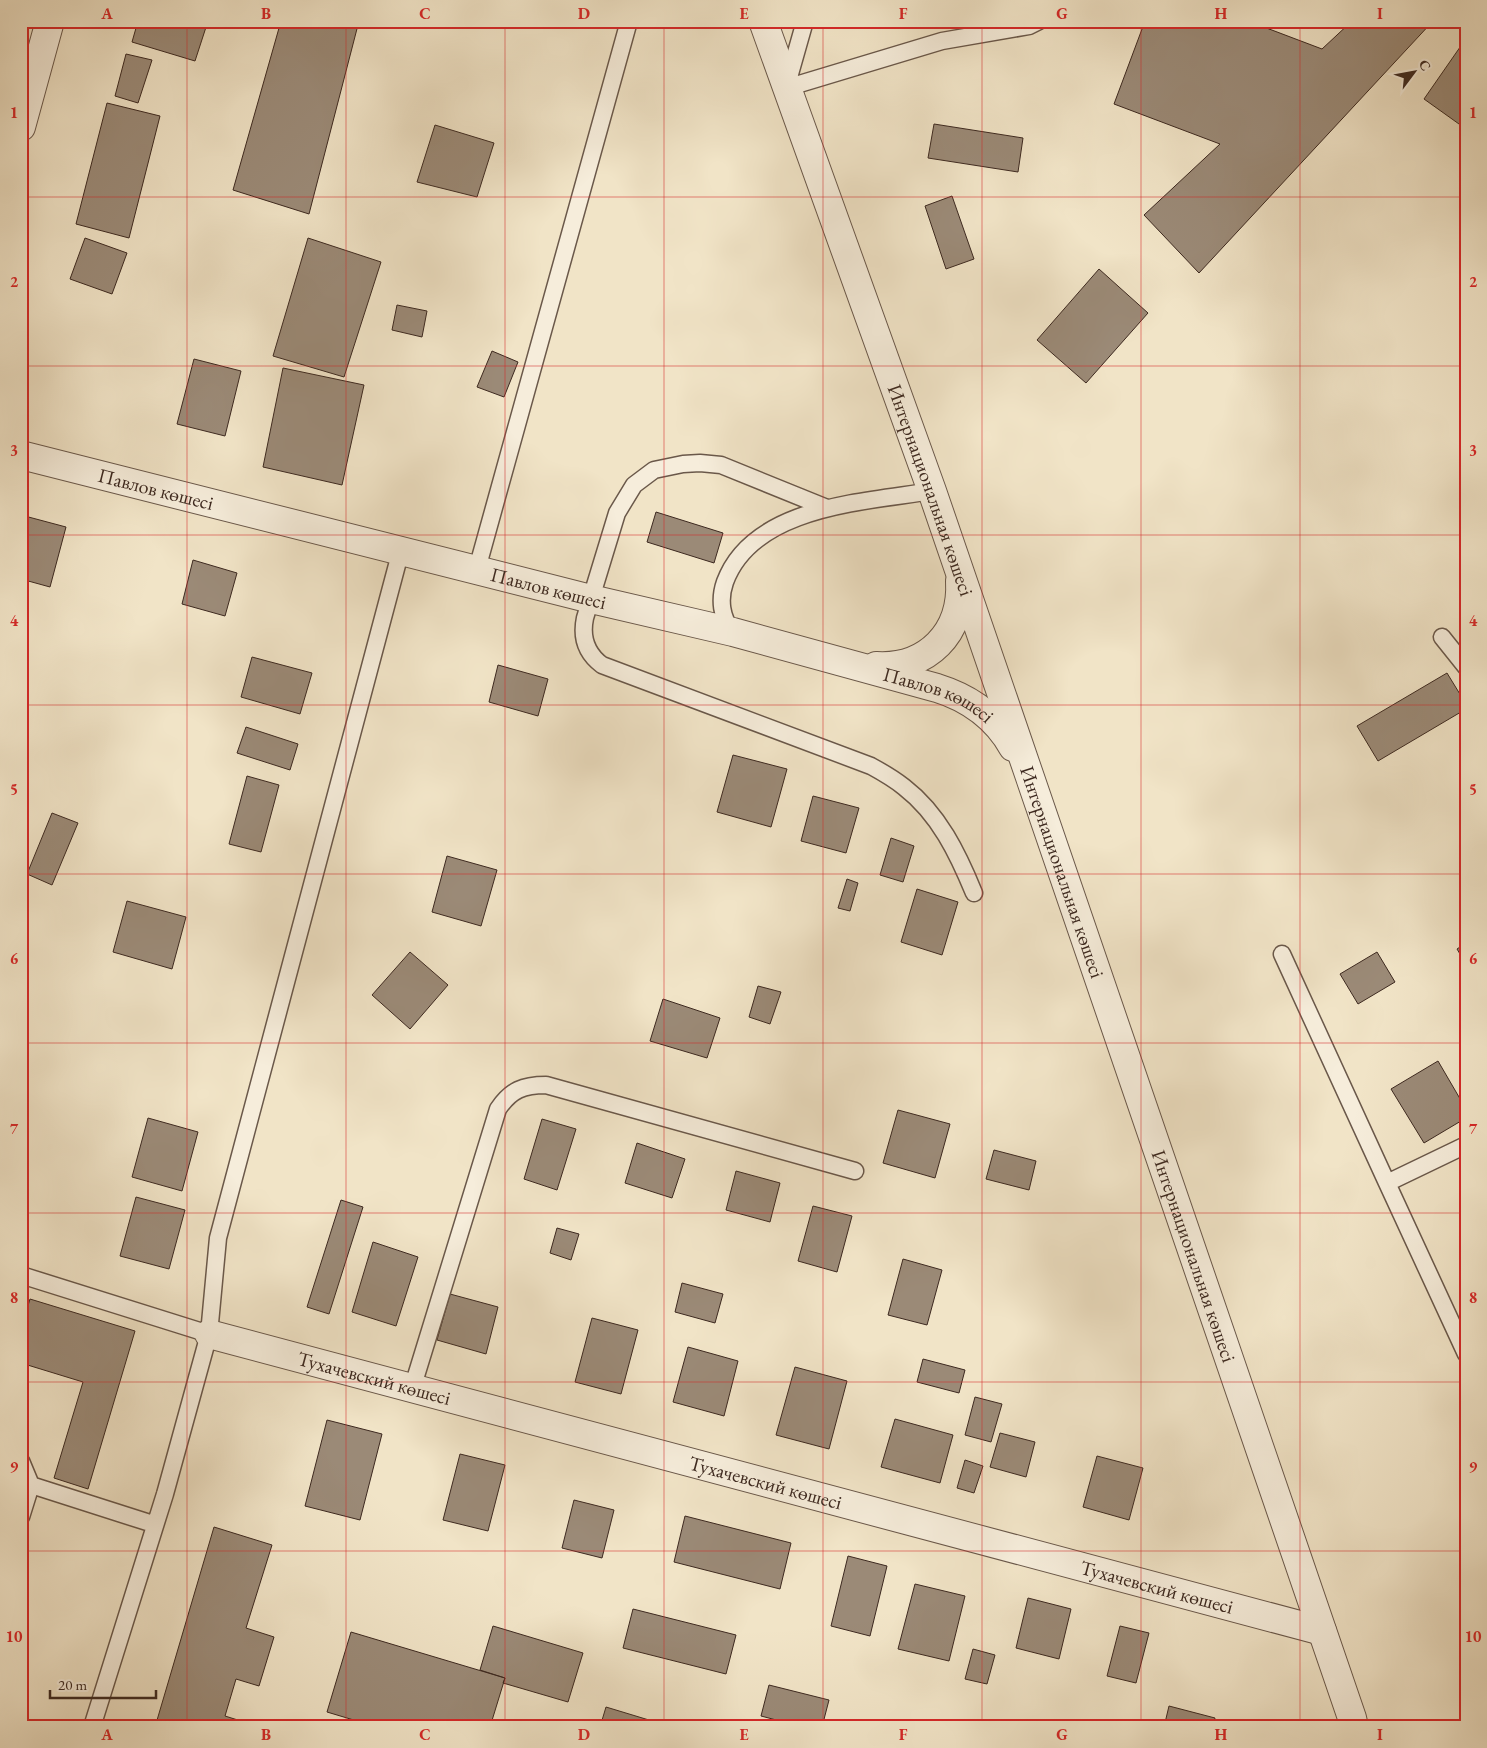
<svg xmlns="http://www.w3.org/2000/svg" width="1487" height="1748" font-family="'EB Garamond',serif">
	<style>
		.building { fill: #9b8a77; stroke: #3d2920 }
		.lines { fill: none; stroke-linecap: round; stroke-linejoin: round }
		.service-casing { stroke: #6a584a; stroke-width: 19 }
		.minor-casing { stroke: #6a584a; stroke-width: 30 }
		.tertiary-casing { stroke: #6a584a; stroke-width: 30 }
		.service { stroke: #f6eddb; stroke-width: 16 }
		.minor { stroke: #f6eddb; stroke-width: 28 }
		.tertiary { stroke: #f6eddb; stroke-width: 28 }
		.grid { fill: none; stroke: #d62828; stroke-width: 1; stroke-opacity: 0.55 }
		.labels { text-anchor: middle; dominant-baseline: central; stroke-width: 4.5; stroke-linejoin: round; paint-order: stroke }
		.street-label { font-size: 20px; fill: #3d2920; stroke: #f6eddb }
		.neatline { fill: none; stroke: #d62828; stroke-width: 2 }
		.grid-label { font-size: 16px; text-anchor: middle; font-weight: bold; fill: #d62828 }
	</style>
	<rect width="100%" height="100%" fill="#f1e4c7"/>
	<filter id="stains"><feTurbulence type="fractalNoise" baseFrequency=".004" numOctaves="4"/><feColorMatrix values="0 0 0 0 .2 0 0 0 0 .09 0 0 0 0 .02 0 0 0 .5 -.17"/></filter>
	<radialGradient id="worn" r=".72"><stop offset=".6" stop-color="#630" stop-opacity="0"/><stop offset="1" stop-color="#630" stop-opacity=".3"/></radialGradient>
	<path class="building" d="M138 21H208L195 61 132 42Z
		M281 21H359L309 214 233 190Z
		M1145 21H1248L1322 49 1352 21H1433L1199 273 1144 215 1220 144 1114 104Z
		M1248 21H1273L1270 29Z
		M1465 40 1466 41V129L1424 99Z
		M126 54 152 60 138 103 115 96Z
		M107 103 160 116 129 238 76 224Z
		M934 124 1023 138 1018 172 928 158Z
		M435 125 494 143 477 197 417 182Z
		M952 196 974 259 946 269 925 206Z
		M85 238 127 253 112 294 70 279Z
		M308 238 381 262 344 377 273 356Z
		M1099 269 1148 313 1086 383 1037 340Z
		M397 305 427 311 422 337 392 330Z
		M492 351 518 362 504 397 477 387Z
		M194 359 241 371 225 436 177 424Z
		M283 368 364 385 342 485 263 467Z
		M656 512 723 533 714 563 647 542Z
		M21 515 66 527 50 587 21 579Z
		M193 560 237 573 225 616 182 604Z
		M252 657 312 673 300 714 241 697Z
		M498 665 548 679 538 716 489 702Z
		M1447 673 1466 704V709L1378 761 1357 726Z
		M246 727 298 744 290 770 237 753Z
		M733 755 787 769 771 827 717 812Z
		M247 776 279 785 261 852 229 844Z
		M813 796 859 808 846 853 801 841Z
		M52 813 78 823 52 885 27 874Z
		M891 838 914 846 903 882 880 875Z
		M447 856 497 870 481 926 432 912Z
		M847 879 858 883 850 911 838 908Z
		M917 889 958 902 942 955 901 942Z
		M127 901 186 917 172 969 113 952Z
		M1466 943V964L1457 949Z
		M410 952 448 985 410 1029 372 995Z
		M1377 952 1395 982 1358 1004 1340 974Z
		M758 986 781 992 770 1024 749 1017Z
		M663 999 720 1018 707 1058 650 1041Z
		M1438 1061 1466 1109V1118L1424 1143 1391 1089Z
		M898 1110 950 1124 935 1178 883 1163Z
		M148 1118 198 1132 182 1191 132 1177Z
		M542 1119 576 1129 557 1190 524 1179Z
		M637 1143 685 1159 672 1198 625 1183Z
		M994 1150 1036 1161 1029 1190 986 1179Z
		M736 1171 780 1183 770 1222 726 1210Z
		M136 1197 185 1210 169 1269 120 1256Z
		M341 1200 363 1207 329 1314 307 1307Z
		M813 1206 852 1216 837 1272 798 1261Z
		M557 1228 579 1234 571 1260 550 1253Z
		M373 1242 418 1257 396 1326 352 1312Z
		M903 1259 942 1270 927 1325 888 1315Z
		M682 1283 723 1294 715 1323 675 1312Z
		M450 1294 498 1307 486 1354 437 1340Z
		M30 1299 135 1331 88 1489 54 1478 83 1382 21 1363V1329Z
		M592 1318 638 1330 621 1394 575 1382Z
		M688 1347 738 1361 724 1416 673 1402Z
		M923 1359 965 1370 959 1393 917 1382Z
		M795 1367 847 1381 829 1449 776 1435Z
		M975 1397 1002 1404 991 1442 965 1435Z
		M895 1419 953 1435 940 1483 881 1467Z
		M327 1420 382 1434 360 1520 305 1506Z
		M1000 1433 1035 1442 1026 1477 990 1467Z
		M460 1454 505 1465 488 1531 443 1520Z
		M1097 1456 1143 1468 1129 1520 1083 1507Z
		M965 1460 983 1466 974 1493 957 1488Z
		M574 1500 614 1510 602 1558 562 1548Z
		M685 1516 791 1543 780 1589 674 1562Z
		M214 1527 272 1545 246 1628 274 1637 259 1686 236 1679 225 1716 260 1727H155Z
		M848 1556 887 1566 870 1636 831 1626Z
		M915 1584 965 1596 949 1661 898 1649Z
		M1028 1598 1071 1609 1059 1659 1016 1648Z
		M633 1609 736 1635 726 1674 623 1648Z
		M493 1626 583 1653 568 1702 503 1683 505 1678 480 1670Z
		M1120 1626 1149 1633 1136 1683 1107 1676Z
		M351 1632 505 1678 490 1727H377L327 1712Z
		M973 1649 995 1655 987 1684 965 1679Z
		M769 1685 829 1700 822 1727H803L761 1716Z
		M1169 1706 1215 1718 1213 1727H1164Z
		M606 1707 672 1727H600Z"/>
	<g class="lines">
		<defs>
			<path id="service" d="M805 21 786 88 942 41 1029 26 1039 21
				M827 508 721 465 700 463 683 464 654 470 634 485 617 513 585 618C581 637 586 653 602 665L871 766C882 772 894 779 904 787 939 814 958 854 974 893
				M477 569 629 21
				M733 632C721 618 719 599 725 582 753 506 865 502 932 491
				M1442 637 1466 667
				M1282 954 1387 1183
				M1466 1145 1387 1183 1466 1354
				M21 1275 209 1334 207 1342
				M412 1389 498 1109C511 1090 523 1085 546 1085L855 1171
				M21 1461 31 1485 150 1523
				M21 1517 31 1485
				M92 1727 165 1494 209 1334 218 1238 401 550"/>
			<g id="minor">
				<path d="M21 127 50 21"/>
				<path id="s1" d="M209 1334 1322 1631"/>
			</g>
			<g id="tertiary">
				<path id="s2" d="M763 21 932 491 1352 1718 1354 1727"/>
				<path id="s3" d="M21 455 591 599 733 632 937 688C969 698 996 717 1013 747"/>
				<path d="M876 666C927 669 963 633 960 581"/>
			</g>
		</defs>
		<use href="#service" class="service-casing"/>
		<use href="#minor" class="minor-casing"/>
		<use href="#tertiary" class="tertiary-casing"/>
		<use href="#service" class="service"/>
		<use href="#minor" class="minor"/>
		<use href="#tertiary" class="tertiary"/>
	</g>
	<path class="grid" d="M187 21V1727M346 21V1727M505 21V1727M664 21V1727M823 21V1727M982 21V1727M1141 21V1727M1300 21V1727M21 197H1466M21 366H1466M21 535H1466M21 705H1466M21 874H1466M21 1043H1466M21 1213H1466M21 1382H1466M21 1551H1466"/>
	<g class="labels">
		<g class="street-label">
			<text stroke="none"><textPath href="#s3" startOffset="139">Павлов көшесі</textPath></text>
			<text stroke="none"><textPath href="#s2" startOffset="498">Интернациональная көшесі</textPath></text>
			<text stroke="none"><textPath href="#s3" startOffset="544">Павлов көшесі</textPath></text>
			<text stroke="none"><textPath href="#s3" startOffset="949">Павлов көшесі</textPath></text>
			<text stroke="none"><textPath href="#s2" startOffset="902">Интернациональная көшесі</textPath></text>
			<text stroke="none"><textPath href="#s2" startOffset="1308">Интернациональная көшесі</textPath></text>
			<text stroke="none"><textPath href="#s1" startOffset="171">Тухачевский көшесі</textPath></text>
			<text stroke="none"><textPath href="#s1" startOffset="576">Тухачевский көшесі</textPath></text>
			<text stroke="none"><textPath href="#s1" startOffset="981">Тухачевский көшесі</textPath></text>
		</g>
	</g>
	<rect width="1487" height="1748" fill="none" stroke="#f1e4c7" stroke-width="55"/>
	<g transform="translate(1414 72) rotate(58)" stroke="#f6eddb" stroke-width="4" paint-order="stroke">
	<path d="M0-4L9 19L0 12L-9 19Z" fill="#3d2920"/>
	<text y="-8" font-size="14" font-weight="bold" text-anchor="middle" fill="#3d2920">С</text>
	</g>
	<path d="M50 1690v8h106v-8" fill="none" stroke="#3d2920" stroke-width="2.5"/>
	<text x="58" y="1690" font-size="15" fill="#3d2920" stroke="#f6eddb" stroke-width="4" paint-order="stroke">20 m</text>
	<rect x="28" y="28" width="1432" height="1692" class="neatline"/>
	<g class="grid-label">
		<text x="107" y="19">A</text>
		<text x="266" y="19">B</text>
		<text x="425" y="19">C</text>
		<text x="584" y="19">D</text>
		<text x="744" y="19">E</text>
		<text x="903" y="19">F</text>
		<text x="1062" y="19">G</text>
		<text x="1221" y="19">H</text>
		<text x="1380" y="19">I</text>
		<text x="14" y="118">1</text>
		<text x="1473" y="118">1</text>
		<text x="14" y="287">2</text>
		<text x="1473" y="287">2</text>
		<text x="14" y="456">3</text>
		<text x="1473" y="456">3</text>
		<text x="14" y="626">4</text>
		<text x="1473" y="626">4</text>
		<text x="14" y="795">5</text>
		<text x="1473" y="795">5</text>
		<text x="14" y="964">6</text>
		<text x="1473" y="964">6</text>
		<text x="14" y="1134">7</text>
		<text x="1473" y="1134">7</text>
		<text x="14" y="1303">8</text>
		<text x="1473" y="1303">8</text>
		<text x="14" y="1472">9</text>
		<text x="1473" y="1472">9</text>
		<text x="14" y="1642">10</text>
		<text x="1473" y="1642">10</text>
		<text x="107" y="1740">A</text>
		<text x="266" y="1740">B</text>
		<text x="425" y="1740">C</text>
		<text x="584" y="1740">D</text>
		<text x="744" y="1740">E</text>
		<text x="903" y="1740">F</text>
		<text x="1062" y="1740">G</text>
		<text x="1221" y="1740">H</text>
		<text x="1380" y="1740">I</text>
	</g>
	<rect width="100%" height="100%" filter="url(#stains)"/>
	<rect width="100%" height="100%" fill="url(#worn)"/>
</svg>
